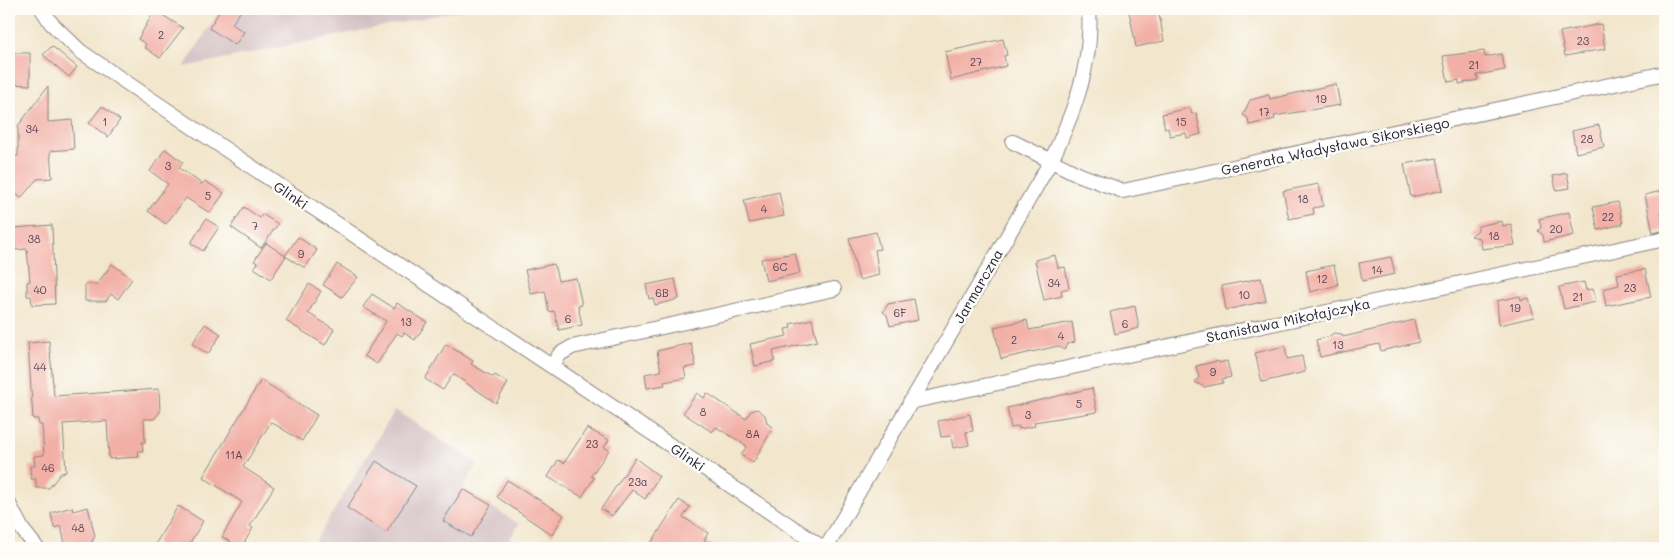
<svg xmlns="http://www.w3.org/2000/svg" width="1674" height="557" font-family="Mali,sans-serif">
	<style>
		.industrial { fill: #d2bec1 }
		.building { fill: #f2afa5 }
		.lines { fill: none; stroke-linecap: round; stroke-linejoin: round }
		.street-casing { stroke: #8a8484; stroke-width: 16 }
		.street { stroke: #fff; stroke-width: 14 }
		.labels { text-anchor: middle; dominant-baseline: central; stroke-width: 5; stroke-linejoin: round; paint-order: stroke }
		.number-label { font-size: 11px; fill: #564556 }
		.street-label { font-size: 14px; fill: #22223b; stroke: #fdfcf7 }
	</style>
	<rect width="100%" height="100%" fill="#fdfcf7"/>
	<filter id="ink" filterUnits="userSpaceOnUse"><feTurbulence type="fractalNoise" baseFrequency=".02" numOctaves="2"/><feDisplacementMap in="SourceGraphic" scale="10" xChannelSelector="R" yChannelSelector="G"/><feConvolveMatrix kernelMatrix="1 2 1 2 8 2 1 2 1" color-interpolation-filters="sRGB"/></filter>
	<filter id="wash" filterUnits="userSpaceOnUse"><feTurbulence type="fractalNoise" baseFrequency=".0096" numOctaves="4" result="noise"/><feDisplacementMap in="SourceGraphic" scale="20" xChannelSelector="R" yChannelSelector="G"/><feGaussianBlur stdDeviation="1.12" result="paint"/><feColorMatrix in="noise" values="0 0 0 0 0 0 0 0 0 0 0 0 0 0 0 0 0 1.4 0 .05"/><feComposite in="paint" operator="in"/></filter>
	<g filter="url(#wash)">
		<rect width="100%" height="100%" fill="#f2e6cc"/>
		<path class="industrial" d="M221 9H467L184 67Z
			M395 410 477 463 463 489 519 524 504 548H311Z"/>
		<g id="blocks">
			<path class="building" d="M221 9H242L232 24 244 32 235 45 209 28Z
				M1140 9H1158L1164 41 1136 47 1129 11Z
				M155 10 183 28 160 58 144 47 146 44 138 39Z
				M1601 24 1605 49 1565 56 1560 32Z
				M1003 39 1007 55 1004 56 1006 66 951 80 945 52Z
				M52 46 77 67 69 77 43 55Z
				M1484 51 1485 57 1501 54 1505 70 1477 75 1478 80 1459 84V80L1448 82 1443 56Z
				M9 53H30V85L9 84Z
				M1336 84 1340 105 1274 116 1275 119 1249 125 1248 118 1243 115 1250 100 1269 95 1270 99Z
				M48 86V122L72 120 74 149 50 151 52 178 37 179 21 198 9 188V182L13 177 11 157 18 156V126Z
				M102 106 120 120 108 137 89 123Z
				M1190 108 1192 114 1196 113 1201 134 1187 138 1186 133 1170 136 1168 128 1165 129 1162 114Z
				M1599 125 1604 147 1576 153 1572 131Z
				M165 149 183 162 179 168 202 184 205 181 224 193 210 213 186 198 166 224 148 211 168 184 150 171Z
				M1437 158 1443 190 1411 197 1404 164Z
				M1567 173 1570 188 1556 190 1553 176Z
				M1319 184 1323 206 1313 208 1314 214 1289 219 1283 191Z
				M1665 190V212H1661L1665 230 1653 233 1645 195Z
				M779 192 784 216 749 223 744 200Z
				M1618 202 1623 224 1598 230 1593 207Z
				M244 207 260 218 262 214 278 224 261 248 231 227Z
				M1569 212 1574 235 1544 242 1543 235 1538 231 1541 227 1539 219Z
				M206 219 219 227 203 251 191 243Z
				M1502 221 1503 226 1511 224 1515 245 1482 249 1480 238 1471 236 1478 230V226Z
				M52 225 55 304 32 305 31 296H27V282L30 281 27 249 15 250 14 228Z
				M876 232 880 249 875 250 879 275 859 280 849 238Z
				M298 237 317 250 305 268 285 256Z
				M266 243 286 256 271 279 254 268 258 263 254 261Z
				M795 253 800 273 766 281 761 259Z
				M1055 255 1058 268 1065 267 1069 288 1061 290 1062 296 1044 300 1035 260Z
				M1391 257 1395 274 1362 281 1359 263Z
				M112 264 132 279 118 299 111 294 106 301H85V284H97Z
				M337 264 358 277 342 297 323 285Z
				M554 264 558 281 576 278 582 305 578 306 582 325 559 330 554 311 549 312 545 291 531 294 525 270Z
				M1334 265 1338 285 1310 292 1306 271Z
				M1645 269 1651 297 1606 306 1603 289 1619 285 1617 274Z
				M1261 278 1266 301 1226 310 1222 286Z
				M675 279 679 299 655 305 653 298 649 299 646 285Z
				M1584 282 1586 290 1593 289 1596 302 1564 309 1559 287Z
				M309 284 321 291 308 313 334 329 325 345 286 321Z
				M372 294 394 308 397 303 427 322 415 340 404 333 402 336 397 333 377 364 364 356 386 321 363 307Z
				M1520 296 1521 300 1529 298 1534 317 1499 325 1497 301Z
				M914 299 918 320 890 326 887 315 883 312 888 304Z
				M1135 306 1139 328 1115 334 1110 312Z
				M812 319 817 341 773 351 775 361 755 366 750 344 787 336 785 329 791 328 790 324Z
				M1027 320 1029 330 1072 322 1075 342 1067 344 1064 350 1058 346 1001 359 994 327Z
				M1414 320 1419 342 1381 351 1379 344 1320 357 1316 340 1330 336 1333 333 1342 334 1343 337Z
				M205 324 221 334 208 354 192 344Z
				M49 341 54 396 159 389 160 412 154 419H144L145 442H142L143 451H138L139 457 109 459 107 421 63 424 66 472 61 473 49 488H36V479H31L30 466H35L34 456 44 455 42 425H39L38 419H33L28 343Z
				M691 343 696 366 684 368 686 378 664 382 665 385 647 388 645 374 661 371 657 351Z
				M446 344 473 361 471 364 493 377 495 375 508 383 496 403 453 374 443 390 425 379Z
				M1285 346 1287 359 1302 356 1305 372 1262 382 1255 353Z
				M1218 361 1219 363 1227 361 1231 377 1222 379 1223 383 1204 387 1195 382 1199 377 1196 366Z
				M261 380 317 415 302 441 271 422 243 467 274 487 250 526 253 528 241 548 222 537 242 502 203 477Z
				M1092 388 1097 412 1034 422 1035 426 1019 429V426L1011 428 1007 408Z
				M697 393 704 398 707 393 746 419 751 411 757 409 765 415 767 423 773 428 753 463 741 455 747 446 716 427 712 432 683 413Z
				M970 414 973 431 966 432 969 445 953 448 951 436 941 437 938 421Z
				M587 428 609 440 604 447 609 450 591 476 594 478 582 497 548 477 558 460 564 463Z
				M635 458 659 476 645 499 632 490 612 516 601 509Z
				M376 461 416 486 386 533 347 508Z
				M507 480 564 515 552 535 497 497Z
				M463 489 491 505 471 537 443 521Z
				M679 500 690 507 683 517 708 533 704 540 717 548H648Z
				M178 506 203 521 187 548H166L156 543Z
				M72 507 73 511 88 507 95 536 90 545 66 548 61 526 54 528 51 513Z"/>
		</g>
	</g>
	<g filter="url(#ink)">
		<use href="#blocks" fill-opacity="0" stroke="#8a8484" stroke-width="1"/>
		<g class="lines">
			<defs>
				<path id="street" d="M42 9 51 23 80 51C326 219 577 381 823 548
					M1013 142 1080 175 1123 191 1665 73
					M552 366 560 354 572 347 834 289
					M910 402 1665 239
					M9 504 22 529 37 548
					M826 548 1051 161C1074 112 1093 64 1089 9"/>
			</defs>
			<use href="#street" class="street-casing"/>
			<use href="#street" class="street"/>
		</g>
	</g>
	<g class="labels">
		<g class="number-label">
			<text x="161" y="34">2</text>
			<text x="1583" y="40">23</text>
			<text x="976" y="61">27</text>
			<text x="1474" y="64">21</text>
			<text x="1321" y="98">19</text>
			<text x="1264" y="111">17</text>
			<text x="105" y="121">1</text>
			<text x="1181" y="121">15</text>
			<text x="32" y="128">34</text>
			<text x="1587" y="138">28</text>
			<text x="168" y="165">3</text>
			<text x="208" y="195">5</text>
			<text x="1303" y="198">18</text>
			<text x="764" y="208">4</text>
			<text x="1608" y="216">22</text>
			<text x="255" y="225">7</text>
			<text x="1556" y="228">20</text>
			<text x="1494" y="235">18</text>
			<text x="34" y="238">38</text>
			<text x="301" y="253">9</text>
			<text x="780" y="266">6C</text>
			<text x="1377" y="269">14</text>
			<text x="1322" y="278">12</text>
			<text x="1054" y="282">34</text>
			<text x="1630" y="287">23</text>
			<text x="40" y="289">40</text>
			<text x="662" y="292">6B</text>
			<text x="1244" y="294">10</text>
			<text x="1578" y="296">21</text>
			<text x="1515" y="307">19</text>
			<text x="900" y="312">6F</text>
			<text x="568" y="318">6</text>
			<text x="406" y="321">13</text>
			<text x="1125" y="323">6</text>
			<text x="1061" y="335">4</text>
			<text x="1014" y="339">2</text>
			<text x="1338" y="344">13</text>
			<text x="40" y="366">44</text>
			<text x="1213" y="371">9</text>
			<text x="1079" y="403">5</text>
			<text x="703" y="411">8</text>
			<text x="1028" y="414">3</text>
			<text x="753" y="433">8A</text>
			<text x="592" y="443">23</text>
			<text x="234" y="454">11A</text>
			<text x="48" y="467">46</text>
			<text x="638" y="481">23a</text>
			<text x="78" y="527">48</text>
		</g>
		<g class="street-label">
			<text transform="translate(1335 146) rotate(-12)">Generała Władysława Sikorskiego</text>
			<text transform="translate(291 195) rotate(34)">Glinki</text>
			<text transform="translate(978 286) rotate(-60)">Jarmarczna</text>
			<text transform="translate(1288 320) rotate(-12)">Stanisława Mikołajczyka</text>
			<text transform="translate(688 457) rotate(34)">Glinki</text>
		</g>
	</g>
	<rect width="1674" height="557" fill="none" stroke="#fdfcf7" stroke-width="30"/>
</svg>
